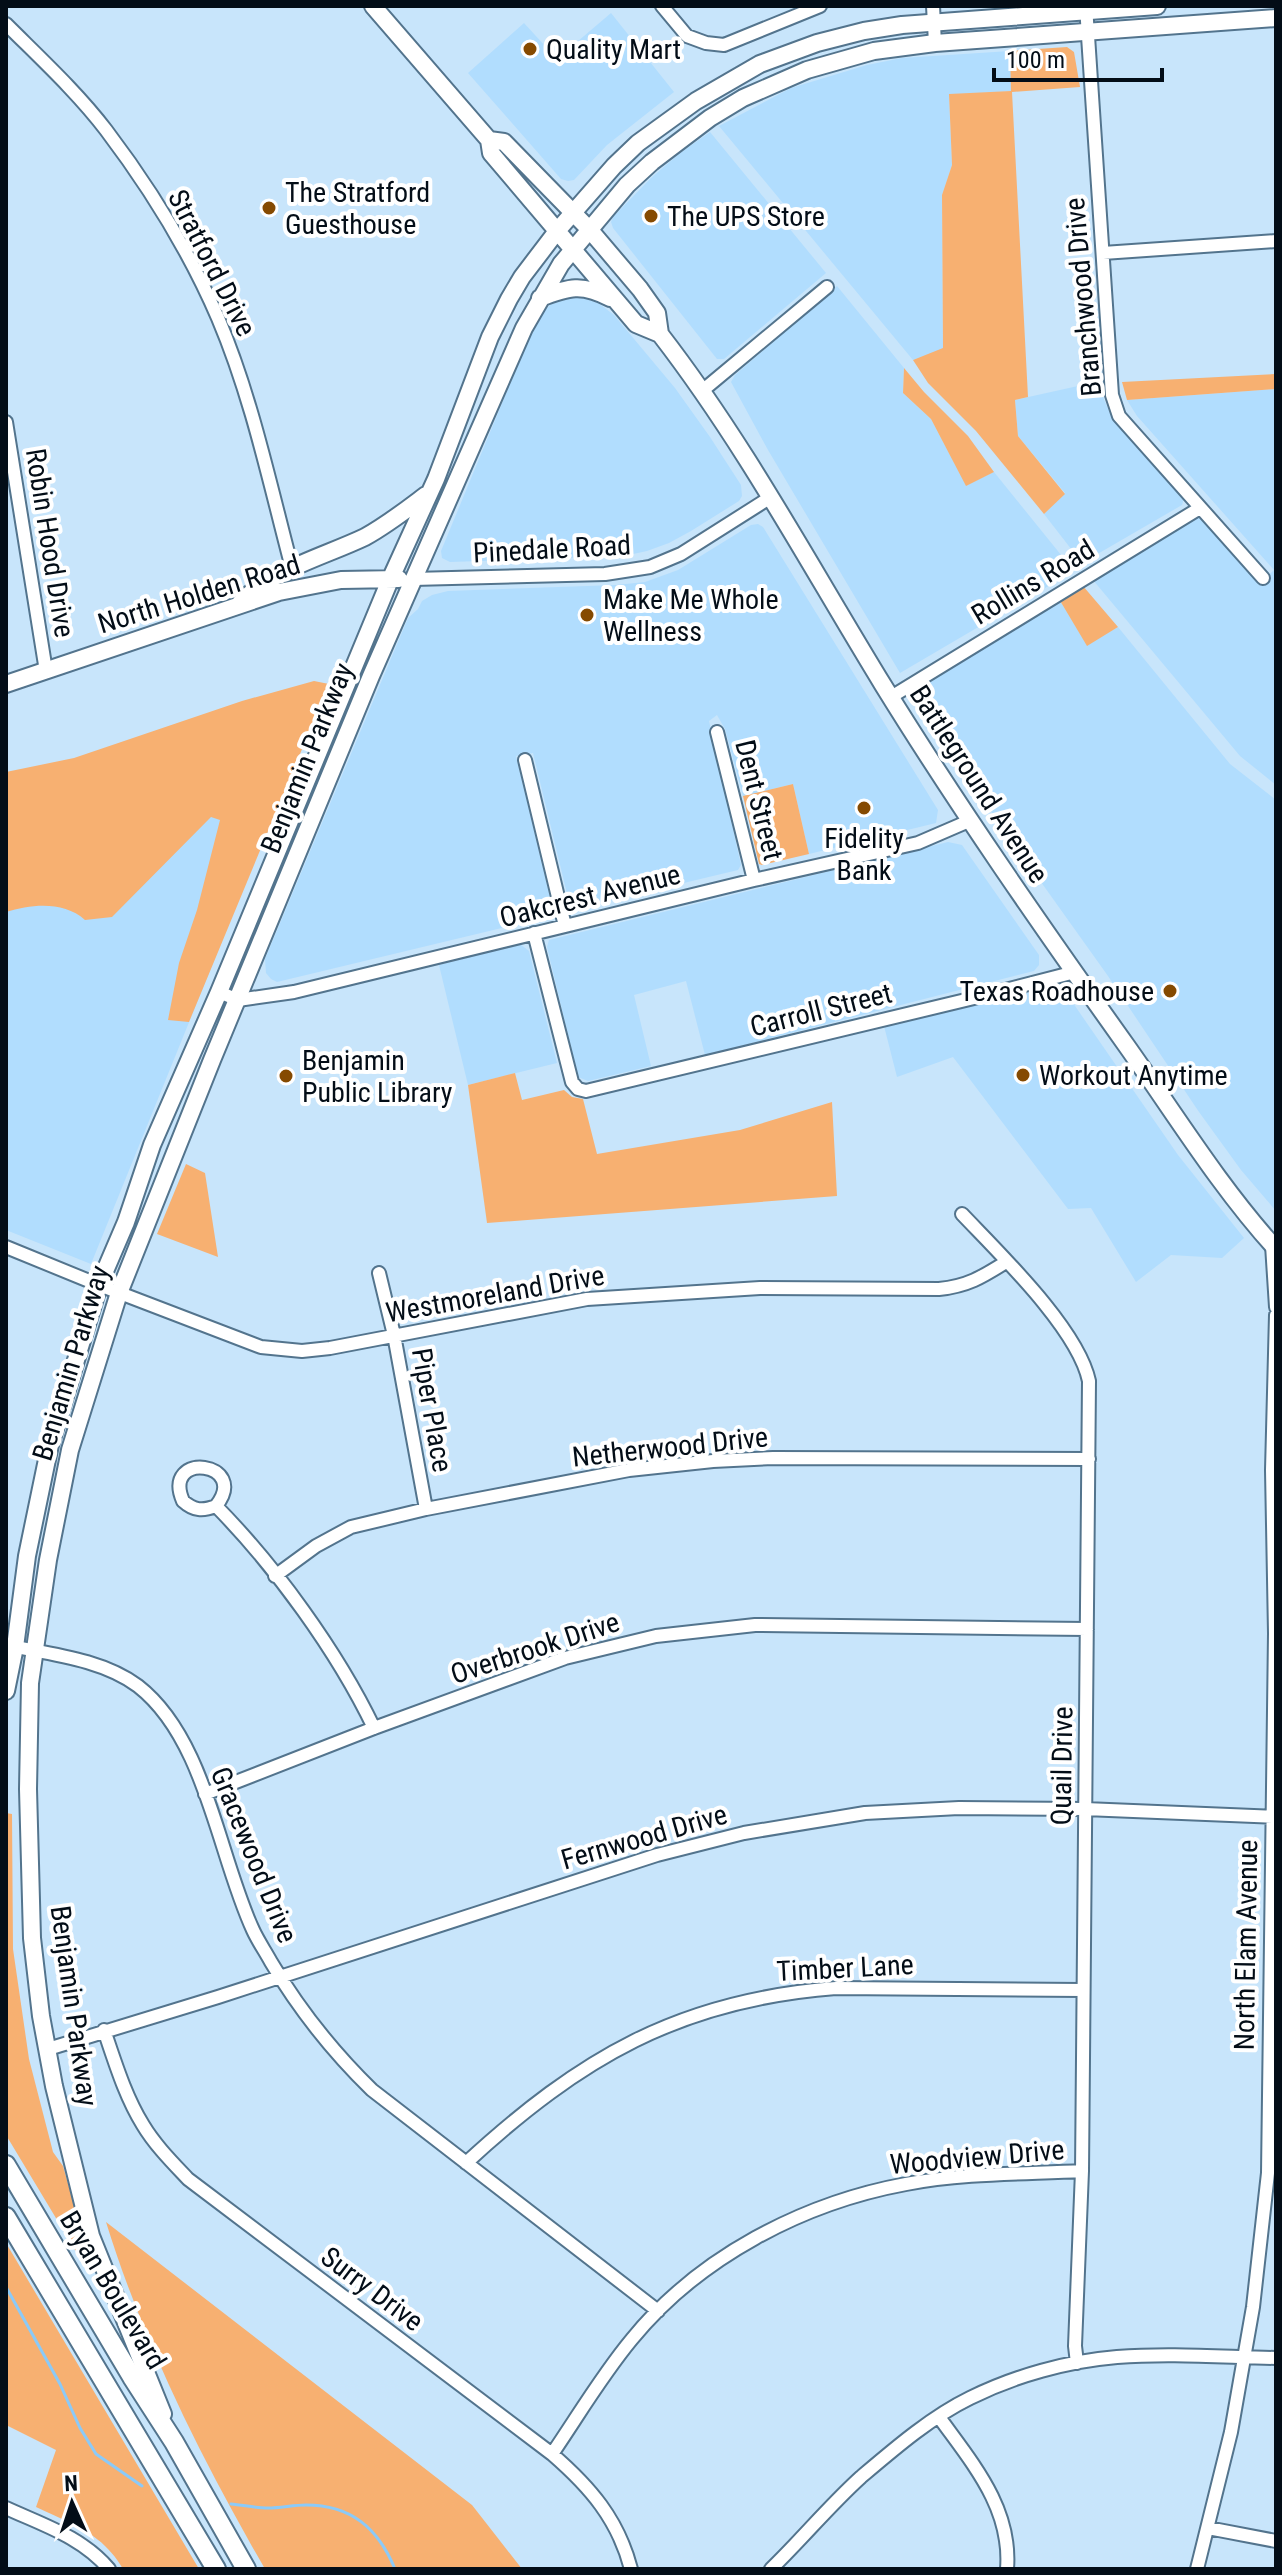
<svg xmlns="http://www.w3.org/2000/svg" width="1282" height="2575" font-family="'Roboto Condensed',sans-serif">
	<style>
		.built { fill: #b1ddfe }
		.green { fill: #f7b071 }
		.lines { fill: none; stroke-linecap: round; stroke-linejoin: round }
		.stream { stroke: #8bcaf8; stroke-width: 3 }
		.minor-casing { stroke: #53748d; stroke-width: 16 }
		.major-casing { stroke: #53748d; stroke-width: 20 }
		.highway-casing { stroke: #53748d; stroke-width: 22 }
		.minor { stroke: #fff; stroke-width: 12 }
		.major { stroke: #fff; stroke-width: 16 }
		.highway { stroke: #fff; stroke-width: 18 }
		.poi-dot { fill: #854a01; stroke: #fff; stroke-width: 3 }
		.labels { text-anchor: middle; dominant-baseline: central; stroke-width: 8; stroke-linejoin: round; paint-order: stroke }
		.poi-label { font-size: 28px; fill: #030d17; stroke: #fff; text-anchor: start }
		.street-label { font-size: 28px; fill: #030d17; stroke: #fff }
	</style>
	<rect width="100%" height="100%" fill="#c8e5fb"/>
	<path class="built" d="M611 13 674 92 607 145 574 180 568 181 561 179 468 73 524 23 557 59Z
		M1010 51 1012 91 949 95 952 165 942 196 943 349 913 360 719 126 791 88 867 65 902 58Z
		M710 132 826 273 724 359H717L613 228 611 222 613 217 651 178 680 153Z
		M837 286 904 368 903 393 931 419 966 485 994 472 1074 571 900 673 768 450 731 382 735 375Z
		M565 296 592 298 614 315 675 388 710 437 741 485 742 496 739 501 691 531 669 543 647 551 624 556 450 562 442 558 441 551 527 343 545 310 553 302Z
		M1096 382 1112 417 1184 498 1182 505 1082 563 1044 514 1065 493 1018 436 1015 400Z
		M1276 389V785L1240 756 1093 580 1197 516H1202L1262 581 1274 570 1137 416 1127 400Z
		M758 524 763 527 938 810 936 823 809 854 793 784 743 796 725 729 717 715 709 721 741 865 738 870 571 910 533 753 516 756 553 909 548 917 277 982 271 979 266 973 265 959 408 618 418 609 422 601 432 595 448 591 616 585 645 582 678 570 751 525Z
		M1059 599 1087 645 1118 627 1230 764 1276 800V1211L1241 1170 1199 1112 1108 976 996 819 913 688Z
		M213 802 269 825 91 1264 6 1230V895Z
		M948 842 962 845 1039 955V965L1034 971 705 1055 686 981 634 995 651 1066 588 1081 578 1077 547 947 549 940Z
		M520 944 529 951 557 1063 468 1085 439 965Z
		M1053 987 1064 990 1178 1155 1244 1238 1222 1258 1171 1255 1136 1282 1091 1208 1068 1209 953 1057 897 1077 884 1026Z"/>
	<path class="green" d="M1067 47 1074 52 1080 87 1012 92 1028 397 1015 400 1018 436 1065 494 1044 514 976 431 928 383 913 360 943 348 942 195 952 165 949 94 1011 91 1010 51Z
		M904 368 924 392 968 436 994 472 966 486 931 419 903 393Z
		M1276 374V389L1127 400 1122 382Z
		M1083 586 1118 627 1087 646 1059 599Z
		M314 681 329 684 189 1022 168 1020 179 963 197 910 220 820 211 817 112 917 85 920C64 901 32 904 6 912V772L74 758 242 701Z
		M793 784 809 854 762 865 759 864 743 796Z
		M515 1073 522 1100 564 1090 572 1097 583 1099 597 1154 740 1130 832 1102 837 1196 487 1223 468 1085Z
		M186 1164 205 1173 218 1257 157 1234Z
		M6 1813 12 1814 13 1949 29 2059 53 2152 63 2166 91 2265 86 2268 6 2135Z
		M106 2222 472 2505 522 2569H265C201 2458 144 2344 106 2222Z
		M6 2243 199 2569H123C102 2533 72 2524 36 2507L56 2450 6 2425Z"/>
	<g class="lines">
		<path class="stream" d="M6 2287 60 2384 80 2428 96 2454 142 2486
			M231 2504C243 2505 256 2508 268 2508 281 2508 293 2505 306 2505 351 2505 378 2528 395 2569"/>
		<defs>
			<path id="minor" d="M662 6 687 36 706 43 724 45 820 6
				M933 6 935 43
				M1086 6 1112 395 1119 416 1263 578
				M6 24C40 58 77 92 106 130 150 188 189 251 218 318 252 398 270 485 292 568
				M1103 253 1276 241
				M702 391 827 287
				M6 422 46 671
				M413 579 605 574 650 567 681 554 771 497
				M891 697 1200 508
				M717 732 754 880
				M525 760 565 926
				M534 933 572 1082 578 1089 586 1091 974 998 1075 972
				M219 992 238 1000 294 992 754 880 918 843 969 821
				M962 1214C1000 1254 1078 1329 1089 1381L1082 2171 1075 2346 1077 2363
				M1272 1245 1276 1307
				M6 1247 99 1285 261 1347 302 1351 330 1348 587 1299 760 1288 939 1289C968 1286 982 1277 1006 1262
				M379 1273 394 1335 426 1509
				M216 1506C203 1511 194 1511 183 1501 161 1450 251 1462 216 1506 275 1566 337 1651 374 1728
				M275 1576 316 1546 351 1527 426 1509 629 1470 713 1461 773 1458 1089 1459
				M6 1645C49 1654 102 1659 138 1686 206 1739 218 1855 253 1930 258 1941 265 1951 271 1962 300 2011 331 2050 372 2090L658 2311
				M205 1794 374 1728 565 1658 656 1636 755 1625 1087 1629
				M104 2030C115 2062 125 2096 143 2125 155 2145 172 2162 188 2179L552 2454C590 2487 618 2519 631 2569
				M48 2049 218 1997 657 1855 744 1833 865 1813 959 1808 1085 1809 1276 1817
				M466 2163C580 2058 679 2000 836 1988L1083 1990
				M939 2417C972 2463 1012 2508 1007 2569
				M552 2454C578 2416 602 2375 632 2339 699 2257 803 2203 906 2184 963 2173 1024 2174 1082 2171
				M6 2508C43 2525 82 2537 109 2569
				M1208 2528 1276 2541
				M771 2569C802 2539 829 2506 861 2477 894 2449 931 2417 970 2398 1014 2376 1068 2361 1117 2357 1170 2353 1223 2357 1276 2358
				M1197 2569 1231 2432 1253 2307 1268 2173 1275 1633 1272 1470 1276 1315"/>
			<path id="major" d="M373 6 489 140 491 153 636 324 660 334
				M489 140 504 142 589 229 640 289 657 313 660 334C745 444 810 566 883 685 959 808 1042 927 1126 1045 1175 1114 1219 1186 1276 1249
				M540 298C569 287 582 283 610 298
				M240 603C273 569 323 557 365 537 387 525 406 510 426 495
				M6 684 279 592 341 580 399 579
				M6 1691 15 1647 27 1556 50 1445 99 1285 126 1222 152 1145 219 992 390 580 436 479 490 337 509 299 522 277 557 231 614 166 638 143 696 101 760 64 817 43 864 31 902 25 1157 6
				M163 2414 91 2236 54 2086 41 2016 32 1938 28 1789 30 1683 48 1560 70 1450 119 1293 212 1060 371 676 524 328 561 264 627 185 652 162 710 118 743 98 807 70 874 51 935 43 1276 18"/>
			<path id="highway" d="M6 2165 132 2377 174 2442 246 2569
				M6 2217 216 2569"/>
		</defs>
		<use href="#minor" class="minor-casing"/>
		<use href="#major" class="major-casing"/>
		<use href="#highway" class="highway-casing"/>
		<use href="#minor" class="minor"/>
		<use href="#major" class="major"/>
		<use href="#highway" class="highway"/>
	</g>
	<g class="poi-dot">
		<circle cx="530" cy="49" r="8"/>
		<circle cx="269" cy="208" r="8"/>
		<circle cx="651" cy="216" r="8"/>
		<circle cx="587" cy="615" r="8"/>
		<circle cx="864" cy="808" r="8"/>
		<circle cx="1170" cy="991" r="8"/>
		<circle cx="1023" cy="1075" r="8"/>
		<circle cx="286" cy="1076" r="8"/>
	</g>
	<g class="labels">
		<g class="poi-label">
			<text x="546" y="49">Quality Mart</text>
			<text x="285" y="192">The Stratford<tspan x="285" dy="32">Guesthouse</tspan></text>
			<text x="667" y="216">The UPS Store</text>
			<text x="603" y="599">Make Me Whole<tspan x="603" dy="32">Wellness</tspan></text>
			<text x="864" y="838" text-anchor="middle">Fidelity<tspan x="864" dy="32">Bank</tspan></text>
			<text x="1154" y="991" text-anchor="end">Texas Roadhouse</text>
			<text x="302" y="1060">Benjamin<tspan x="302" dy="32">Public Library</tspan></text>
			<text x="1039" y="1075">Workout Anytime</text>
		</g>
		<g class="street-label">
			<text transform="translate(212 263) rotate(63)">Stratford Drive</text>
			<text transform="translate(1083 297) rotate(-95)">Branchwood Drive</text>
			<text transform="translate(50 543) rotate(81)">Robin Hood Drive</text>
			<text transform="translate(552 549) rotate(-3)">Pinedale Road</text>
			<text transform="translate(1033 582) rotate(-31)">Rollins Road</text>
			<text transform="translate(199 594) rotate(-17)">North Holden Road</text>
			<text transform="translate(307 758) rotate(-68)">Benjamin Parkway</text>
			<text transform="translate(979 784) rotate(57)">Battleground Avenue</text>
			<text transform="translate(759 800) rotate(76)">Dent Street</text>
			<text transform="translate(590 896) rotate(-14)">Oakcrest Avenue</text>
			<text transform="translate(821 1010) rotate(-14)">Carroll Street</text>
			<text transform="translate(495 1294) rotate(-10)">Westmoreland Drive</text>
			<text transform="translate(71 1363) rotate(-73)">Benjamin Parkway</text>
			<text transform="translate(432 1410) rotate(80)">Piper Place</text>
			<text transform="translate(670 1447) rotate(-6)">Netherwood Drive</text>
			<text transform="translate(535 1648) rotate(-18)">Overbrook Drive</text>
			<text transform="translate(1062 1766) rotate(-89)">Quail Drive</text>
			<text transform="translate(644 1837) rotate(-16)">Fernwood Drive</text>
			<text transform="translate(254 1855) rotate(68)">Gracewood Drive</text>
			<text transform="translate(1246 1945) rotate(-89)">North Elam Avenue</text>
			<text transform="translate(845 1968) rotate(-3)">Timber Lane</text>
			<text transform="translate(74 2006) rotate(82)">Benjamin Parkway</text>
			<text transform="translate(977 2157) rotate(-5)">Woodview Drive</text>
			<text transform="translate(372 2289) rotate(37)">Surry Drive</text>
			<text transform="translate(113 2290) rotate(59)">Bryan Boulevard</text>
		</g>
	</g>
	<rect width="1282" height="2575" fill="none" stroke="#030d17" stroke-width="16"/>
	<g transform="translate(72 2503) rotate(357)" stroke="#ffffff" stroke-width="6" paint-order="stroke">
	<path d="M0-6L14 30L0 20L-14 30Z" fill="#030d17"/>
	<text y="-12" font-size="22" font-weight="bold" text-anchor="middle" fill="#030d17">N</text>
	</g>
	<path d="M994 68v12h168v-12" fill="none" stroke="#030d17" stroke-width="4"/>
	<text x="1006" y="68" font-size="24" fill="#030d17" stroke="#ffffff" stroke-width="6" paint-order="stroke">100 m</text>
</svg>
